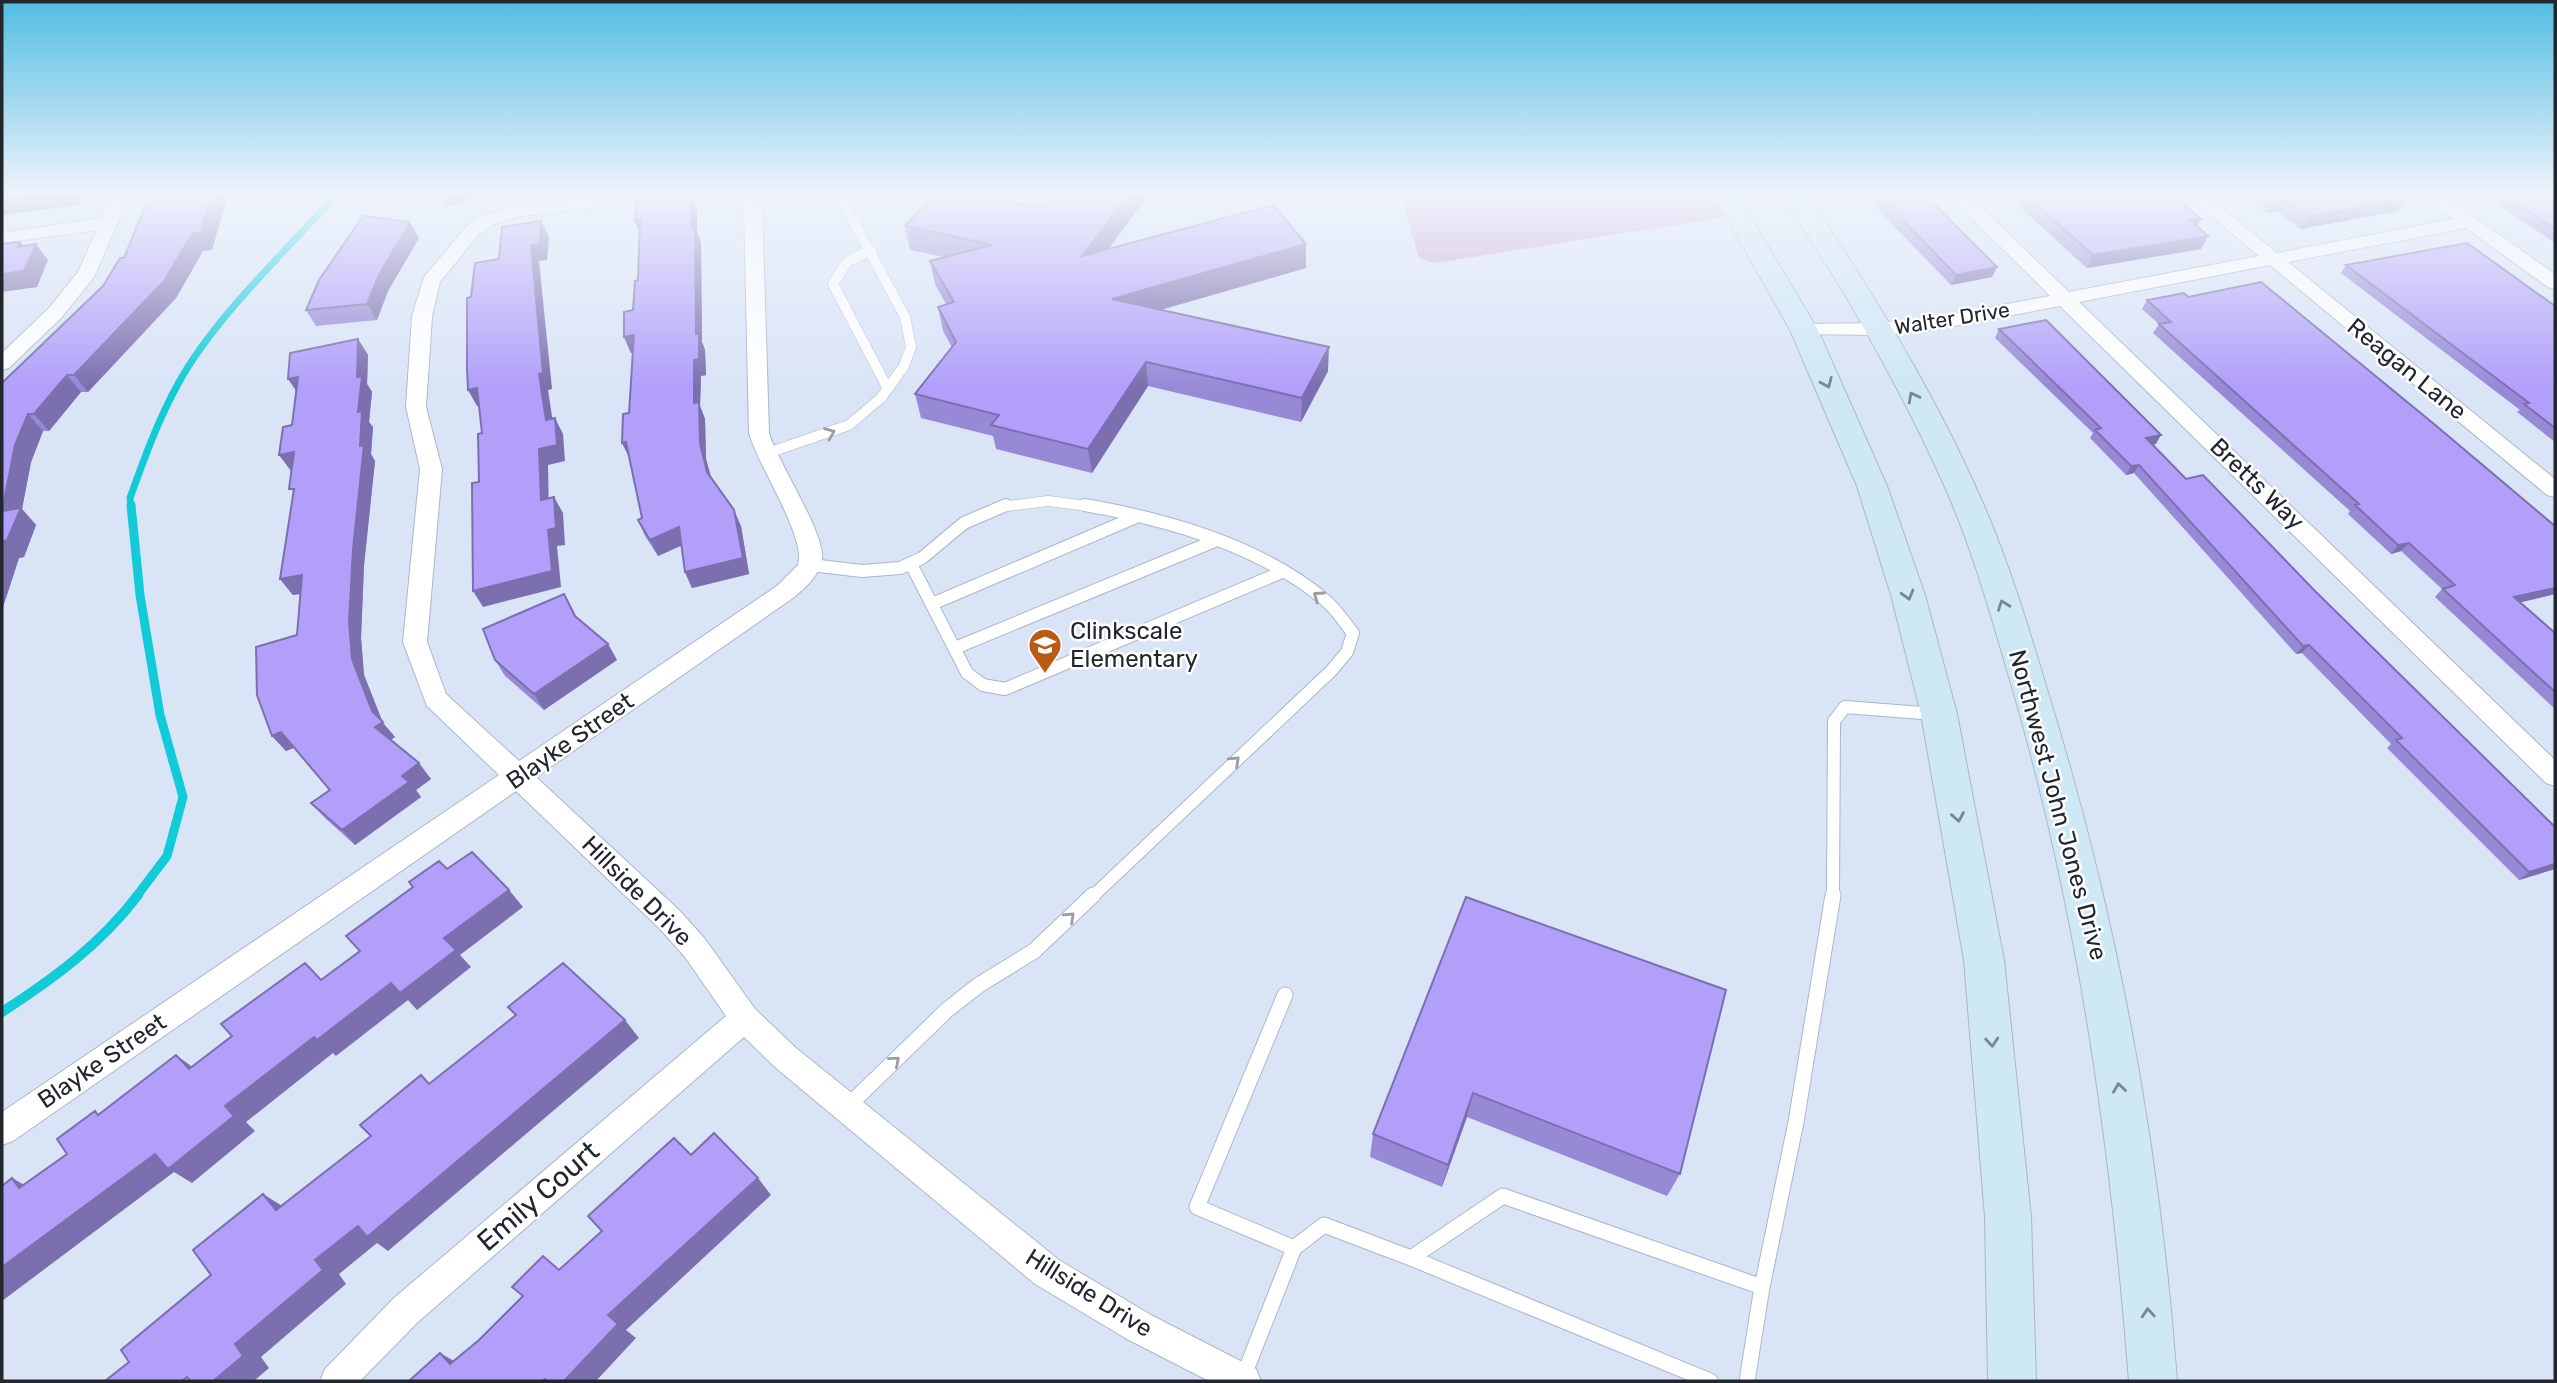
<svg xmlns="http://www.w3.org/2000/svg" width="2557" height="1383" font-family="Rubik,sans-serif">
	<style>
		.green { fill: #cda2d4 }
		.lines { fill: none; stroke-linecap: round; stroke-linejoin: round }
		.stream-far2 { stroke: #12cbd8; stroke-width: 7 }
		.stream-far1 { stroke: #12cbd8; stroke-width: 9 }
		.stream { stroke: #12cbd8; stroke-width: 10 }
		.service-far2-casing { stroke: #acb6c8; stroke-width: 11 }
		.service-far1-casing { stroke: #acb6c8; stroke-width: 14 }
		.service-casing { stroke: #acb6c8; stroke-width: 17 }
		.minor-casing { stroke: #acb6c8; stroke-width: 2 }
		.secondary-casing { stroke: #acb6c8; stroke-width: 2 }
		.service-far2 { stroke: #fff; stroke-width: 10 }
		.service-far1 { stroke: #fff; stroke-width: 12 }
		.service { stroke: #fff; stroke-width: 15 }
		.minor { fill: #fff; fill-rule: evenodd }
		.secondary { fill: #cee8f5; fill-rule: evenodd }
		.wall { fill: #9889d7 }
		.shaded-wall { fill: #7c6faf }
		.building { fill: #b19ffa; stroke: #7c6faf; stroke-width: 2 }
		.oneway { stroke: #788791 }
		.oneway2 { stroke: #9c9da0 }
		.labels { text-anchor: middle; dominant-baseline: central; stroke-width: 5; stroke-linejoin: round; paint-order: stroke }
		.far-street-label { font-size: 21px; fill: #22262d; stroke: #fff }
		.street-label { font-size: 24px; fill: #22262d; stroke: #fff }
		.poi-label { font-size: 24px; fill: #22262d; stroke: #fff; text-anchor: start }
		.near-street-label { font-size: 28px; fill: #22262d; stroke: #fff }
	</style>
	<rect width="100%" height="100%" fill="#d9e4f7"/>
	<path class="green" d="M1400 194H1708L1726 217 1435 263 1419 258Z"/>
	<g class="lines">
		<path class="stream-far2" d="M131 507 130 498C144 459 158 420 178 384 213 319 287 250 337 194"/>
		<path class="stream-far1" d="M131 505 140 595 160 715 183 797 167 856 136 897"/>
		<path class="stream" d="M2 1012C53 979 101 944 138 895"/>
		<defs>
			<path id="service-far2" d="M871 250 847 262 833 284 888 389
				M765 454 849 425 881 398 904 366 911 347 905 317 839 194
				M1000 507 1048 501 1095 507"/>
			<path id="service-far1" d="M1085 505C1166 519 1261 546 1325 600 1336 609 1344 622 1353 633L1347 652 1331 671 1092 897
				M911 564 967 673 983 685 1005 689 1282 572
				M811 565 862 571 900 568 922 558 964 523 1006 505
				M932 604 1136 517
				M955 648 1217 540
				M1833 897 1834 721 1845 707 1935 714"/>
			<path id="service" d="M1285 995 1197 1207 1294 1248
				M846 1108 947 1010 979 985 1034 951 1093 895
				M1411 1258 1710 1381
				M1242 1380 1294 1248 1324 1225 1411 1258 1503 1196 1762 1287
				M1747 1381 1762 1287 1796 1122 1833 895"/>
			<path id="minor" d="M112 194H130L94 277 62 317 9 368 2 370V353L48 309 78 272 97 230 2 243V233L102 218Z
				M618 194H667L658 199 515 217 495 224 478 235 440 282 432 316 426 407 442 469 427 642 446 694 519 761 777 586 798 565C807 538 758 466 749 433L744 206 733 194H752L762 205 769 433C778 463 826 535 822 559 820 575 805 588 793 598L536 777 680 911 705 939 755 1009 796 1048 1059 1260 1151 1315 1256 1369 1261 1381H1209L1127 1339 1035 1284 776 1068 744 1037 418 1322 360 1381H320L325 1369 394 1298 726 1016 685 957 660 929 516 791 13 1141 2 1145V1112L499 775 427 706 403 642 420 469 406 407 412 316 424 277 466 227 483 216 512 207Z
				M1948 194H1967L2069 292 2259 256 2185 194H2204L2277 253 2454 219 2421 194H2441L2555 274V289L2548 287 2466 228 2288 262 2555 479V497L2547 495 2270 265 2079 302 2555 760V786L2546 783 2060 306 1938 329 1878 335 1797 334 1794 330 1797 326 1804 324 1878 323 1938 317 2050 296Z"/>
			<path id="secondary" d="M1713 194H1737L1818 330 1887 486 1925 595 1957 714 2004 960 2031 1217 2036 1381H1988L1985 1217 1964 960 1921 714 1891 595 1857 486 1790 330Z
				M1783 194H1807C1872 292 1935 393 1982 501 2010 565 2030 632 2050 699 2118 920 2160 1150 2177 1381H2129C2111 1148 2079 918 2014 694 1993 623 1974 552 1944 485 1915 420 1881 357 1845 295 1825 261 1801 228 1783 194Z"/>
		</defs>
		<use href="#service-far2" class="service-far2-casing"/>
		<use href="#service-far1" class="service-far1-casing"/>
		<use href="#service" class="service-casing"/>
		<use href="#minor" class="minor-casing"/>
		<use href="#secondary" class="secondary-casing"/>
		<use href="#service-far2" class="service-far2"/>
		<use href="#service-far1" class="service-far1"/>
		<use href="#service" class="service"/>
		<use href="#minor" class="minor"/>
		<use href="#secondary" class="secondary"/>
	</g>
	<path class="wall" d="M150 194H228L212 250 203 251 176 298 88 392H81L49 431H43L31 462 22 509 36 525 24 557 19 558 2 610V383L103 286 124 258Z
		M1051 194H1149L1108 250 1306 244V268L1161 310 1328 371 1301 422 1148 386 1092 473 996 449 993 436 921 418 915 394 952 347 943 331 938 307 946 304 935 284 930 261 944 257 910 250 905 226 1040 207Z
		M1863 194H1924L1997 267 1992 277 1951 285Z
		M2005 194H2170L2201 219 2197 226 2208 236 2201 249 2087 268Z
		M2242 194H2399L2398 211 2300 229 2277 211 2267 213Z
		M2482 194H2555V243Z
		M697 208V232L701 243 702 342 705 350 706 375 701 376 700 406 705 419 706 459 711 478 741 526 749 574 692 588 685 572 681 546 658 556 645 536 638 520 642 518 630 458 622 443 629 413 633 353H631L624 337 633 310 638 280Z
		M410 222 419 238 388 291 377 320 316 326 306 310Z
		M2346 265 2555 306V442L2517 412 2520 410 2341 273Z
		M2188 297 2555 526V594L2520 602 2555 633V709L2435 597 2442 589 2401 551 2391 554 2348 514 2350 511 2153 333 2159 324 2142 309 2147 300Z
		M1999 329 2156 444 2152 445 2186 479 2314 590 2555 827V869L2519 880 2387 748 2391 744 2302 653 2296 654 2134 473 2126 475 2090 438 2093 433 1995 338Z
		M358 339 368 355 367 384 372 392 369 422 373 427 371 454 375 461 364 565 361 638 364 675 383 723 395 737 391 740 431 779 416 790 421 797 355 845 325 818 311 803 330 790 294 748 286 751 272 736 297 635 301 594 293 595 280 579 293 494 291 471 292 425Z
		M577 618 608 644 617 660 544 710 505 676 495 660Z
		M1726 990 1680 1174 1667 1196 1467 1117 1442 1187 1370 1157 1373 1134Z"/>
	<path class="shaded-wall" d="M41 194H84L78 205 2 215V199Z
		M212 194H228L212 250 203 251 176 298 88 392 74 375Z
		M439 194H483L484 195 446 207Z
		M692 194 697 208V232L701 243 702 342 705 350 706 375 701 376 700 406 705 419 706 459 714 488 707 472 700 443 694 403 696 334 692 227Z
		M1130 194H1149L1085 280 1082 256Z
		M2284 199 2277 211 2267 213 2274 201Z
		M2406 199 2398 211 2300 229 2308 217Z
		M2201 219 2194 231 2190 220Z
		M640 220 642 237 635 221Z
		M541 221 549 237 547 260 539 261 552 389 548 390 555 436 546 420 539 374 531 245Z
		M410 222 419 238 388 291 377 320 367 304 379 275Z
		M2208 236 2201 249 2087 268 2093 255Z
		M20 242 31 255 36 244 48 260 37 287 2 292V274Z
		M1306 244V268L1114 323 1112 299Z
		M1997 267 1992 277 1951 285 1956 275Z
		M634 335 641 352 631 353 624 337Z
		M358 339 368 355 367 384 372 392 369 422 373 427 371 454 375 461 364 565 361 638 364 675 383 723 395 737 387 742 375 727 372 711 352 659 349 622 360 446 357 377Z
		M1329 347 1328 371 1301 422 1302 398Z
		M1146 362 1148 386 1092 473 1088 449Z
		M67 375 81 392 49 431 34 414Z
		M298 377 299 395 288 379Z
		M477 388 486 404 477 406 468 390Z
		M28 414 43 431 31 462 22 509 36 525 24 557 19 558 2 610V511L15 445Z
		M555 418 563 434 565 461 548 465 549 516 541 500 539 449Z
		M2161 435 2156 444 2140 447 2146 438Z
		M626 442 630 459 622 443Z
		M294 452 305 468 291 471 279 455Z
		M2139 465 2134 473 2126 475 2131 466Z
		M554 497 563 513 565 545 557 546 561 587 483 607 473 591 548 530Z
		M734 510 741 526 749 574 692 588 685 572Z
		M679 527 686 543 658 556 650 540Z
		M2409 543 2401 551 2391 554 2398 545Z
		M302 575 315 591 293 595 280 579Z
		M2555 588V594L2506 606 2514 597Z
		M608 644 617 660 544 710 534 694Z
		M2309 645 2302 653 2296 654 2303 646Z
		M281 732 295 747 286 751 272 736Z
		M419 763 431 779 416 790 421 797 355 845 342 830 402 776Z
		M2555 864V869L2519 880 2529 872Z
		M509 890 523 907 460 955 471 967 417 1010 408 1000 336 1056 333 1053 246 1122 255 1131 192 1183 174 1172 2 1301V1267L155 1154 225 1106 444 938Z
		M625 1020 639 1038 388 1251 377 1243 339 1274 346 1284 261 1357 269 1368 254 1381H213L235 1344 315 1260 358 1226Z
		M176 1055 198 1071 189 1069Z
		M1473 1093 1467 1117 1442 1187 1448 1165Z
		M12 1178 39 1193 19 1188Z
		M758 1178 771 1195 626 1330 636 1338 596 1381H564L608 1315Z
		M263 1194 287 1209 276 1210Z
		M440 1353 463 1366 450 1364Z"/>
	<path class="building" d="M2 194H41L2 199Z
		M150 194H212L200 233 192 234 164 281 74 375H67L34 414H28L15 445 2 511 21 508 7 540 2 541V542V383L103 286 120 258H124Z
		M677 194H692V227H695L696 334H699V359L694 360V403L699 402 700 443 707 472 734 510 743 558 685 572 679 527 650 540 638 520 642 518 626 442 622 443 623 414 629 413 634 335 624 337V312L633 310 635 281 638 280 640 220 635 221 637 199Z
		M934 194H976L1040 207 1051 194H1130L1082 256 1273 205 1306 244 1112 299 1329 347 1302 398 1146 362 1088 449 991 425 999 415 915 394 956 342 938 307 954 302 930 261 992 245 905 226Z
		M1877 194H1924L1997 267 1956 275Z
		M2024 194H2170L2201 219 2190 220 2208 236 2093 255Z
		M2264 194H2399L2406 199 2308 217 2284 199 2274 201Z
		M2503 194H2555V229Z
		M363 216 410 222 379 275 367 304 306 310 319 280Z
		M541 221 540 244 531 245 543 373 539 374 546 420 555 418 557 445 539 449 541 500 554 497 556 528 548 530 552 571 473 591 472 483 479 482 478 434 482 433 477 388 468 390 467 369V298L471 297 475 263 499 259 502 227Z
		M20 242 18 247 36 244 24 271 2 274V244Z
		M2467 243 2555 306V428L2524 404 2529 403 2346 265Z
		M2261 282 2434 424 2555 526V588L2514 597 2555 633V692L2443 589 2455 585 2409 543 2398 545 2355 505 2359 504 2159 324 2171 322 2147 300 2184 293 2188 297Z
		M2046 320 2161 435 2146 438 2186 479 2203 475 2314 590 2555 827V864L2529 872 2396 740 2402 738 2309 645 2303 646 2139 465 2131 466 2095 430 2101 428 1999 329Z
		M358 339 357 377 362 376 358 412 362 411 360 446 364 445 353 549 349 622 352 659 372 711 383 722 375 727 419 763 402 776 409 782 342 830 311 803 330 790 281 732 272 736 257 695 256 647 297 635 302 575 280 579 294 489H289L294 452 279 455 283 427 292 425 298 377 288 379 290 353Z
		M564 594 575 616 608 644 534 694 495 660 483 629Z
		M472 852 509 890 444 938 456 950 400 993 391 983 317 1040 314 1037 225 1106 234 1116 168 1169 155 1154 2 1267V1186L12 1178 19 1188 67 1154 57 1139 95 1111 98 1115 176 1055 189 1069 232 1036 221 1024 305 963 321 980 360 951 346 936 413 887 409 882 439 861 447 869Z
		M1466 897 1726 990 1680 1174 1473 1093 1448 1165 1373 1134Z
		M563 963 625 1020 367 1237 358 1226 315 1260 323 1270 235 1344 243 1356 213 1381H190L187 1377 182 1381H105L129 1362 121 1350 211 1275 193 1250 263 1194 276 1210 371 1136 360 1125 421 1075 429 1084 516 1015 508 1007Z
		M714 1133 758 1178 608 1315 618 1324 564 1381H547L545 1379 542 1381H409L440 1353 450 1364 479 1340 523 1296 512 1287 543 1256 559 1270 602 1231 588 1216 674 1138 691 1155Z"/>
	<defs><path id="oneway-chevron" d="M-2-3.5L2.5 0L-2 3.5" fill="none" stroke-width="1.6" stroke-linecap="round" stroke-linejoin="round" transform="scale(1.75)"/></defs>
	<g class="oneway">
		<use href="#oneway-chevron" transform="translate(1827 383) rotate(67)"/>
		<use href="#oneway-chevron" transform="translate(1913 397) rotate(-118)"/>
		<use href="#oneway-chevron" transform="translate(1908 595) rotate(74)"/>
		<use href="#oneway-chevron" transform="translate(2003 605) rotate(-110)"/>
		<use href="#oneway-chevron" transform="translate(1958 817) rotate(80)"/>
		<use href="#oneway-chevron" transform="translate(1992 1042) rotate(85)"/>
		<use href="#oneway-chevron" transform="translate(2119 1088) rotate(-98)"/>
		<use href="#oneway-chevron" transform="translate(2148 1313) rotate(-94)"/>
	</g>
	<g class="oneway2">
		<use href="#oneway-chevron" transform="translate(830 433) rotate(-22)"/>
		<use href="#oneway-chevron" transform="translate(1318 596) rotate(-145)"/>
		<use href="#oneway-chevron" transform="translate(1235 761) rotate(-43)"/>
		<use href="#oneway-chevron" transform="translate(1070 917) rotate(-43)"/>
		<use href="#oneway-chevron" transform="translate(895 1061) rotate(-41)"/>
	</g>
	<linearGradient id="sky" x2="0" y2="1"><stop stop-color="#52bde2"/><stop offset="0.5" stop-color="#eef3fb"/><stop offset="1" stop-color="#eef3fb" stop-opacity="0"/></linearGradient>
	<rect width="2557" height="387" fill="url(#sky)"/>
	<defs>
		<symbol id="school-pin" viewBox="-11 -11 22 30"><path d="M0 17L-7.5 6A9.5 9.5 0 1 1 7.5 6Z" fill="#ba5a14" stroke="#fff"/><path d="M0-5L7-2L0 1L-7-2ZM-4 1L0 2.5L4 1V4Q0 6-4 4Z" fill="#fff"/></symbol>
	</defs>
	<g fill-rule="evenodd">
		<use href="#school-pin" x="1026" y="626" width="38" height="52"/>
	</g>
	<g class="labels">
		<g class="far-street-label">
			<text transform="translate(1952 318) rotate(-9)">Walter Drive</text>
		</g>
		<g class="street-label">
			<text transform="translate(2407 369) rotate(39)">Reagan Lane</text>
			<text transform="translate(2257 484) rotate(44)">Bretts Way</text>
			<text transform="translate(570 741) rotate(-35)">Blayke Street</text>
			<text transform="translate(2058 805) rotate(75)">Northwest John Jones Drive</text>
			<text transform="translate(637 891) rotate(45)">Hillside Drive</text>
			<text transform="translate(102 1061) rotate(-34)">Blayke Street</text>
			<text transform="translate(1089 1293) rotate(32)">Hillside Drive</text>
		</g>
		<g class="poi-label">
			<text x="1070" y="631">Clinkscale<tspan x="1070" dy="28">Elementary</tspan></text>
		</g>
		<g class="near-street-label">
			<text transform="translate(538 1196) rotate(-41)">Emily Court</text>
		</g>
	</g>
	<rect width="2557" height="1383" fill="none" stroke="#22262d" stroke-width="7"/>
</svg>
